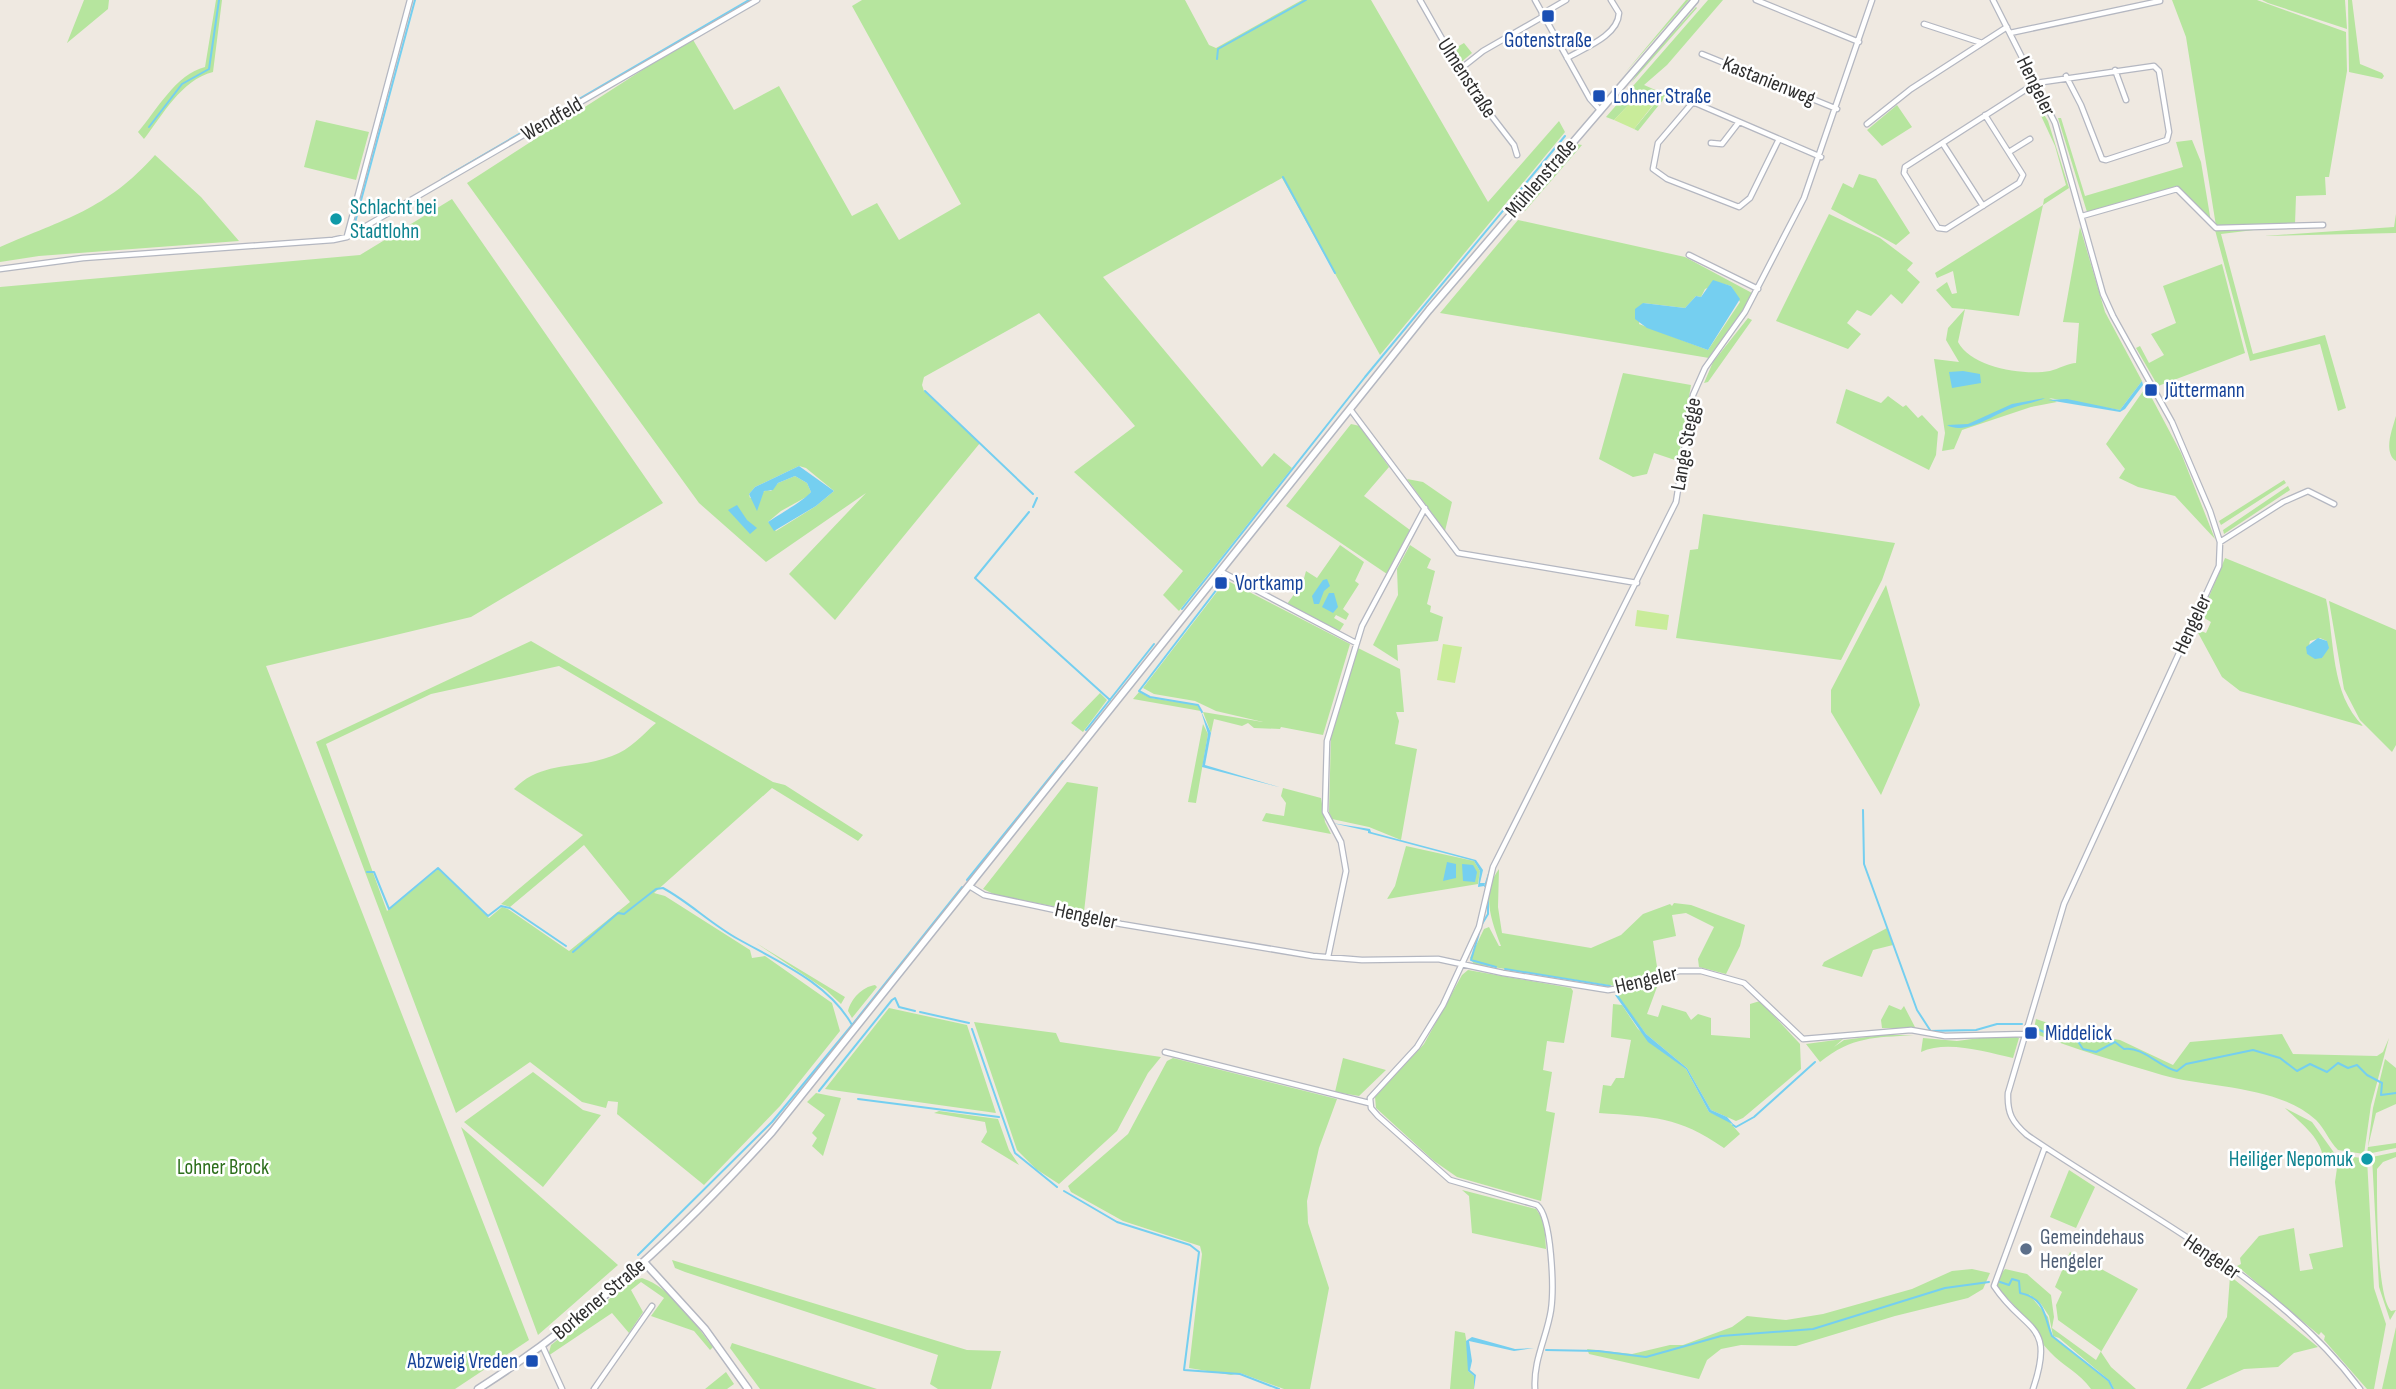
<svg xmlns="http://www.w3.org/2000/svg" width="2396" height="1389" font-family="'Sofia Sans Condensed',sans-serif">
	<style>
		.green { fill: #b6e59e; fill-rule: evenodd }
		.pitch { fill: #c9ec9a }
		.water { fill: #75cff0 }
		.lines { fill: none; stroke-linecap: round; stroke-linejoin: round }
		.stream { stroke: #75cff0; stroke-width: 2 }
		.minor-casing { stroke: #b4b7c1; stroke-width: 7 }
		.secondary-casing { stroke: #b4b7c1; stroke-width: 9 }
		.minor { stroke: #fff; stroke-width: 4.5 }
		.secondary { stroke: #fff; stroke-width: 6 }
		.transit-dot { fill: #1a4fb4; stroke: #fff; stroke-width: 2.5 }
		.culture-dot { fill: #0f9aa8; stroke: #fff; stroke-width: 2.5 }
		.service-dot { fill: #5c6f8a; stroke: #fff; stroke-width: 2.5 }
		.labels { text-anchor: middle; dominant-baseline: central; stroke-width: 5; stroke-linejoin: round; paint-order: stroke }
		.transit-label { font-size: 21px; fill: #164399; stroke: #fff; text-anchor: start }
		.street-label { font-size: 21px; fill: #2e2e2e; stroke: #fff }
		.culture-label { font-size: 21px; fill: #0d838f; stroke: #fff; text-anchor: start }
		.park-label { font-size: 21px; fill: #2c6e1b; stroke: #fff }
		.service-label { font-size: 21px; fill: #4e5e75; stroke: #fff; text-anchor: start }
	</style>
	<rect width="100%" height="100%" fill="#efe9e1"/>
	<path class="green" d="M84 0H109L108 9 67 43Z
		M216 0H222L213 72C181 80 163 115 144 139L138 132C157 110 176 74 205 67Z
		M862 0H1185L1209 45 1216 48 1302 0H1371L1488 202 1559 121 1565 132 1380 355 1282 178 1103 277 1262 467 1274 453 1292 468 1179 611 1163 595 1183 571 1074 472 1135 426 1039 313 924 377 922 385 924 391 980 443 835 620 789 574 866 493 766 562 699 503 467 183 692 38 734 110 779 86 852 216 877 203 899 240 961 204 852 6ZM799 466 806 468 834 491 816 506 776 531 768 522 781 511 808 496 811 492 807 483 795 476 778 483 771 491 767 490 750 498 749 494 755 487Z
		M1686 0H1689L1624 74Z
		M1708 0H1723L1667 65 1644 85 1667 95 1638 131 1634 129 1653 106 1637 96 1614 120 1606 117Z
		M2172 0H2257L2346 32 2347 71 2329 177H2325L2326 195 2296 196 2295 224 2216 226 2186 37Z
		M2262 0H2345L2347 29 2268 3Z
		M2348 0H2352L2360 64 2382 73 2384 76 2382 79 2349 72Z
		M1696 7 1697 8 1631 83 1641 68Z
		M1464 43 1472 53 1459 64 1452 50Z
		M2031 94 2048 121 2069 188 2043 205 2019 316 1965 309 1958 342C1971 367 2023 376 2050 371 2058 369 2069 363 2076 363L2079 323 2063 322 2080 227 2105 312 2142 381 2120 410 2049 398 2057 402 2031 407 1962 430 1954 449 1942 451 1945 433 1934 359 1959 362 1946 340 1948 328 1965 309 1952 308 1936 290 1947 282 1952 294 1957 293 1953 271 1937 278 1935 273 2043 205 2044 199 2066 185 2055 146Z
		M1897 105 1912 127 1882 146 1867 130Z
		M2058 118H2061L2085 196 2183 167 2176 142 2192 140 2201 162 2211 222 2177 186 2087 212Z
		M316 120 369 132 356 180 304 167Z
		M1576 144 1582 145 1525 211 1523 205Z
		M155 155 201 197 239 241 39 256 0 262V247C64 219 106 210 155 155Z
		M1859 174 1876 179 1910 233 1896 245 1831 209 1843 183 1853 188Z
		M452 199 663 503 471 617 266 666 529 1340 455 1389H0V287L360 255Z
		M1829 214 1880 238 1913 263 1907 270 1920 282 1902 304 1891 294 1871 316 1857 310 1847 323 1861 334 1848 349 1776 321Z
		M2396 214V233L2264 236 2394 227Z
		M1518 220 1685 257 1752 293 1741 313 1709 358 1440 313ZM1720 283 1731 286 1740 302 1708 350 1639 324 1643 303 1685 308 1696 296 1701 297 1705 289Z
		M2215 230H2254L2221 234 2253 354 2325 335 2346 408 2338 411 2320 344 2250 361Z
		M2222 264 2245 353 2158 386 2136 348 2140 346 2149 363 2164 355 2151 334 2176 323 2163 286Z
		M1748 318 1752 320 1708 382 1704 383 1713 362Z
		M1623 373 1691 385 1678 461 1654 453 1647 474 1633 477 1599 459Z
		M2146 387 2181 453 2215 539 2175 496 2138 487 2119 478 2125 469 2106 444Z
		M1846 389 1881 403 1888 396 1903 407 1906 405 1918 418 1922 415 1938 432 1936 455 1929 470 1836 423Z
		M2396 416V461C2383 452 2392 430 2396 416Z
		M1351 424 1360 426 1389 467 1364 496 1410 530 1387 574 1286 506Z
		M1407 479 1423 482 1452 502 1445 531Z
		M2284 480 2286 483 2221 525 2219 521Z
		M2288 486 2290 490 2224 534 2223 530Z
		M1703 514 1895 543 1882 580 1841 660 1676 638 1690 550 1698 549Z
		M1340 545 1364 562 1355 581 1359 584 1343 609 1349 614 1346 620 1336 615 1334 618 1344 624 1339 632 1287 604 1303 582 1306 571 1317 578Z
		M1410 545 1431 559 1427 568 1435 571 1427 604 1431 606 1430 612 1443 617 1438 641 1397 645 1398 661 1373 645 1398 595 1397 569Z
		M2225 558 2326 599C2335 641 2330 693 2363 726L2240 691 2222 677 2196 629 2206 633 2211 622 2201 616ZM2320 638 2327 641 2322 658 2307 654 2310 641Z
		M1226 580 1350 644 1323 735 1281 727 1280 729 1254 728 1248 723 1242 726 1214 719 1211 733 1203 712 1263 722 1216 711 1195 701 1154 694 1143 688Z
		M1886 585 1920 705 1881 795 1831 712V690Z
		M2329 601 2396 630V745L2392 752 2360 720 2344 689Z
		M531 641 773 782 785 785 863 835 858 841 772 788 654 893 665 896 750 950 752 958 765 956 832 1003 840 1031 780 1106 704 1185 617 1114 618 1102 608 1101 606 1108 582 1102 530 1062 456 1113 316 742ZM559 666 656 723C642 735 630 750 612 756 577 770 542 760 514 789L583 835 501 904 510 907 584 845 630 902 569 951 508 909 502 907 489 918 438 869 387 911 326 744 431 694Z
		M1358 648 1400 669 1404 712H1396L1399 721 1395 744 1417 749 1401 840 1369 827 1332 819 1329 812 1331 735Z
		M1139 692 1151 698 1197 705 1201 711 1133 699Z
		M1100 693 1107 700 1083 732 1071 723Z
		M1203 724 1208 734 1196 803 1188 802Z
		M1067 782 1098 787 1084 912 998 896 983 889Z
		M1283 788 1321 798 1325 822 1331 834 1262 821 1266 813 1284 816 1286 803 1281 796Z
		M1406 846 1474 861 1480 871 1478 884 1387 899 1395 886Z
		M1499 869 1498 907 1502 933 1591 948 1621 935 1643 914 1670 904 1672 906 1674 903 1691 905 1745 925 1740 946 1726 974 1699 967 1698 959 1714 927 1686 913 1672 915 1676 936 1653 941 1658 973 1621 987 1474 964 1470 958 1484 929 1489 927 1499 946H1501C1491 920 1481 893 1499 869Z
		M1887 928 1893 945 1873 950 1862 977 1822 966 1824 962Z
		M756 943 845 997 841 1004 826 990Z
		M1468 970 1571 988 1573 991 1564 1043 1547 1041 1543 1070 1552 1072 1546 1111 1555 1113 1541 1201 1457 1177 1434 1161 1376 1108 1375 1097 1424 1044 1462 975Z
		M1660 979 1647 1014 1658 1017 1662 1005 1686 1012 1691 1020 1698 1014 1711 1018V1035L1750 1038V1004L1760 1001 1800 1044 1801 1069 1743 1118 1736 1121 1711 1110 1687 1068 1646 1034 1616 994Z
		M875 985 877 987 852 1018 848 1011C851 999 862 987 875 985Z
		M1613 1004 1622 1005 1638 1029 1686 1069 1709 1112 1727 1119 1740 1134 1724 1148C1678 1116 1653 1117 1599 1113L1603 1085 1611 1086 1616 1078H1624L1631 1040 1611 1037Z
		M1889 1005 1901 1010 1904 1006 1916 1029 1882 1028 1881 1020Z
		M889 1008 967 1025 996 1113 825 1089Z
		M2036 1019 2078 1033 2120 1040 2173 1065 2190 1042 2282 1034 2293 1054 2377 1056 2383 1052 2389 1038 2371 1105 2364 1154 2338 1150C2329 1141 2325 1129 2316 1120 2278 1085 2207 1088 2162 1075 2118 1062 2075 1049 2033 1033Z
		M974 1022 1056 1033 1060 1042 1161 1057 1148 1073 1117 1131 1059 1184 1036 1169 1017 1150Z
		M2010 1034 2019 1038 2013 1058C1985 1052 1947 1040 1921 1052L1923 1038 1957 1041Z
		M1882 1035H1914C1873 1038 1853 1036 1820 1062L1806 1044 1843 1039 1834 1047 1844 1040Z
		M1173 1058 1337 1099 1319 1148 1307 1201 1308 1223 1329 1288 1310 1389H1284L1240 1373 1231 1375 1189 1368 1202 1254 1200 1246 1123 1221 1071 1192 1068 1186 1128 1134 1167 1061Z
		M1343 1058 1386 1070 1359 1096 1335 1092Z
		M2385 1059 2396 1068V1104L2376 1113 2368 1147 2396 1143V1148L2367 1154 2373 1108Z
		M533 1072 583 1110 601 1115 543 1187 464 1122Z
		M816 1093 841 1098 823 1156 812 1146 817 1138 812 1133 825 1115 807 1102Z
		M2285 1108 2312 1122 2335 1154 2367 1159 2374 1288 2386 1324 2374 1389H2367L2324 1340 2325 1336 2321 1332 2319 1335 2237 1266 2241 1264 2240 1258 2259 1236 2294 1228 2300 1271 2313 1269 2309 1254 2343 1247 2335 1182 2337 1168 2333 1166 2323 1168C2327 1142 2303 1125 2285 1108Z
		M939 1111 998 1119 1009 1150 1019 1165 981 1142 987 1132 985 1122 934 1113Z
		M461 1127 618 1265 538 1335Z
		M2396 1152V1157L2383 1162 2377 1169C2377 1195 2376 1296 2391 1311L2396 1310 2390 1320 2379 1287 2372 1157Z
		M2069 1170 2095 1187 2076 1228 2050 1217Z
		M1462 1190 1536 1209 1544 1221 1546 1249 1472 1233 1469 1196Z
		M2070 1252 2138 1289 2101 1352 2111 1367 2136 1389H2114L2110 1381 2059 1338 2053 1336 2049 1316 2041 1304 2029 1294 2048 1317 2052 1336 2109 1382 2112 1389H2091C2080 1373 2063 1366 2050 1352 2029 1330 2023 1309 1996 1288L1995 1281 2005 1269 2027 1274 2051 1295 2054 1317 2052 1328 2096 1360 2101 1351 2058 1320 2056 1305 2062 1292 2055 1287Z
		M672 1260 967 1350 1001 1351 991 1389H938L930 1384 938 1355 685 1272 675 1268Z
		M1972 1269 1990 1273 1983 1289 1968 1298 1895 1316 1796 1346 1741 1345 1721 1349 1707 1360 1699 1379 1589 1354 1587 1349 1632 1354 1670 1345H1683L1732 1327 1747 1316 1786 1320 1823 1314 1912 1289 1952 1271Z
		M2230 1276 2318 1347 2294 1353 2278 1367 2244 1369 2200 1389H2186L2227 1317Z
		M642 1278C672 1288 694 1323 713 1347L710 1350 694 1331 651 1316 664 1298 641 1282 631 1290 643 1312 629 1333 612 1313 548 1356 551 1345 632 1281Z
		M2396 1327V1389H2382Z
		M1455 1331 1465 1333 1469 1356 1468 1371 1474 1376V1389H1450Z
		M732 1343 877 1389H760L730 1348Z
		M726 1372 734 1384 727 1389H705Z"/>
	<path class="pitch" d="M1637 96 1653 105 1634 129 1614 120Z
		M1637 610 1669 615 1667 630 1635 626Z
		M1443 644 1462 647 1455 683 1437 680Z"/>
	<path class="water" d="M1713 280 1731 286 1740 299 1708 350 1647 328 1635 319V309L1643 303 1685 308 1696 296 1701 297Z
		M1963 371 1980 374 1981 383 1952 388 1949 372Z
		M2142 381 2143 385 2125 409 2120 412 2048 400 2067 399 2120 410Z
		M2045 398C2035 403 2022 404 2012 408 1994 414 1966 436 1947 425L1968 424 2012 404Z
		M799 466 834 491 816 506 774 531 768 522C778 515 805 500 811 492L807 483 795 476 778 483 773 490 764 491 757 511 749 494 755 487Z
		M737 505 747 520 757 528 750 534 728 510Z
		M1327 579 1330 586 1324 591 1319 604H1314L1312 596 1323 580Z
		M1329 593H1334L1338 607 1333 613 1322 607Z
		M2318 638 2327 641 2329 648 2322 658 2315 659 2307 654 2306 647Z
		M1201 711 1211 733 1205 765 1279 787 1202 767 1208 734Z
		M1332 823 1370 829 1371 832 1476 860 1483 870 1480 883H1485L1484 886 1478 887 1480 871 1474 861 1368 833V831Z
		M1447 862 1456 864V878L1443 881Z
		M1462 864 1473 865 1477 872 1475 882 1463 881Z
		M1615 995H1618L1646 1034 1687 1068 1711 1110 1727 1117 1734 1125 1709 1112 1686 1069 1648 1042Z
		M1472 1337 1515 1349 1534 1348 1514 1351 1469 1341 1472 1361 1470 1370 1476 1375 1474 1389V1376L1468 1371 1466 1341Z"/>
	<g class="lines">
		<path class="stream" d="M1217 59 1218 49 1306 0
			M149 127 182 84 209 69 219 0
			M1283 177 1335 273
			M442 179 749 0
			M353 230 415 0
			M925 391 1033 494
			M1033 507 1037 498
			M1029 512 975 578 1110 700
			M1182 609 1365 377 1565 136
			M1202 712 1198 705 1150 697 1139 691 1224 580
			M1086 730 1154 644
			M1863 810 1864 864 1917 1010 1930 1030
			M367 872H374L389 909 438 868 488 916 501 906 510 908 566 946
			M967 880 1063 761
			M1485 886 1491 867
			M1482 924 1488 914V897
			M1479 933 1471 960 1496 967
			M573 952 618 913 624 914 656 889 663 888C689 902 711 924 738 939 777 961 829 983 852 1025L772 1122 638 1255
			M1505 969 1610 986
			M920 1012 969 1023
			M852 1025 962 887
			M2035 1028 2062 1040H2077L2083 1049 2096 1052 2115 1042 2124 1049C2143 1046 2160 1068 2177 1071L2186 1064 2253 1050 2280 1058 2297 1071 2310 1064 2327 1072 2338 1063 2348 1068 2357 1065 2367 1075 2382 1083 2381 1095 2396 1093
			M972 1029 1015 1153 1057 1187
			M1928 1031 1976 1030 1997 1024H2022
			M819 1091 892 1000 895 998 899 1007 915 1011
			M858 1099 999 1117
			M1733 1125 1736 1127 1754 1117 1815 1062
			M1064 1191 1117 1222 1190 1245 1199 1252 1184 1370 1240 1374 1279 1389
			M2000 1282 2009 1285 2012 1279 2019 1281 2020 1293C2046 1298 2044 1317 2052 1336L2109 1381 2113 1389
			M1546 1350 1598 1351 1646 1357 1721 1336 1813 1329 1945 1288 1989 1282"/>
		<defs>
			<path id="minor" d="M1420 0 1470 88 1514 145 1517 155
				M1535 0 1590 99 1600 110
				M1756 0 1859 42
				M1993 0 2055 123 2103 294 2113 316 2172 422 2210 511 2220 542 2219 566 2064 904 2008 1093C2007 1113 2012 1122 2027 1135 2141 1213 2276 1277 2360 1389
				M1542 14 1566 0
				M1924 24 1982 43
				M2010 33 2160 1
				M1702 54 1837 109
				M1567 58C1584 48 1618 36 1619 13L1611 0
				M1459 70 1483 51 1544 16
				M2115 70 2126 100
				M1671 93 1693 102
				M1985 115 2023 175 2019 183 1946 229 1938 228 1904 173 1905 167 2036 83 2154 66 2159 71 2169 132 2167 140 2106 160 2102 159 2081 105 2066 76
				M1867 124 1911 89 2007 27
				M1779 139 1750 198 1739 207 1667 179 1653 169 1658 143 1693 102 1821 157
				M1711 143 1722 144 1739 122
				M1943 144 1983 206
				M2009 152 2030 139
				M2082 216 2177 189 2216 228 2323 225
				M347 236 410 0
				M1689 255 1758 289
				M0 269 83 258 333 240 347 237 757 0
				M1350 409 1458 553 1637 583
				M2220 542 2283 502 2308 491 2334 504
				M1222 572 1356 643
				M971 887 984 895 1121 924 1313 956 1362 960 1438 959 1503 973 1608 990 1628 987 1679 971H1701L1744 983 1803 1039 1911 1030 1945 1036 2026 1034
				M1328 957 1346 871 1341 842 1325 812 1327 741 1362 626 1425 508
				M1165 1052 1369 1103
				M542 1345 562 1389
				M594 1389 652 1306
				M1535 1389C1533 1360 1547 1337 1551 1310 1554 1289 1552 1217 1537 1205L1450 1180 1378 1116 1371 1108 1370 1098 1417 1047 1443 1005 1479 927 1493 867 1676 502 1693 395 1705 368 1745 312 1804 198 1872 0
				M2033 1389C2056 1321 2025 1333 1994 1286L2045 1147"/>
			<path id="secondary" d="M644 1262 705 1329 748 1389
				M478 1389C589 1319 684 1229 772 1132L1429 310 1695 0"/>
		</defs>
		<use href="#minor" class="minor-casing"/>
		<use href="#secondary" class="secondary-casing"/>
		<use href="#minor" class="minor"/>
		<use href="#secondary" class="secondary"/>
	</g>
	<g class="transit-dot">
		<rect x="1541" y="9" width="14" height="14" rx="3.5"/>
		<rect x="1592" y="89" width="14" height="14" rx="3.5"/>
		<rect x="2144" y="383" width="14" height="14" rx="3.5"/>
		<rect x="1214" y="576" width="14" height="14" rx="3.5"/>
		<rect x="2024" y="1026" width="14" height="14" rx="3.5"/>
		<rect x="525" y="1354" width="14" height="14" rx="3.5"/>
	</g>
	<g class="culture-dot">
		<circle cx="336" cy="219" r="7"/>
		<circle cx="2367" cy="1159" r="7"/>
	</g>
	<circle class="service-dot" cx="2026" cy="1249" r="7"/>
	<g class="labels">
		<g class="transit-label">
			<text x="1548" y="40" text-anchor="middle">Gotenstraße</text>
			<text x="1613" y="96">Lohner Straße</text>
			<text x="2165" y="390">Jüttermann</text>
			<text x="1235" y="583">Vortkamp</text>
			<text x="2045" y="1033">Middelick</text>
			<text x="518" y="1361" text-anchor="end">Abzweig Vreden</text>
		</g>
		<g class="street-label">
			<text transform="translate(1467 78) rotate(57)">Ulmenstraße</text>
			<text transform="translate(1769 81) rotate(22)">Kastanienweg</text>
			<text transform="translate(2036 86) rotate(64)">Hengeler</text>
			<text transform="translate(552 119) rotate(-30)">Wendfeld</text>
			<text transform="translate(1541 178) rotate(-49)">Mühlenstraße</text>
			<text transform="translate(1686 444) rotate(-80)">Lange Stegge</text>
			<text transform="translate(2192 624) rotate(-65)">Hengeler</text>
			<text transform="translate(1086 916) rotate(12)">Hengeler</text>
			<text transform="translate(1646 980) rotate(-13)">Hengeler</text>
			<text transform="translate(2212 1257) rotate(34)">Hengeler</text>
			<text transform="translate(599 1299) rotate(-40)">Borkener Straße</text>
		</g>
		<g class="culture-label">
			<text x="350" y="207">Schlacht bei<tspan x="350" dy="24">Stadtlohn</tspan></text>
			<text x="2353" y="1159" text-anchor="end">Heiliger Nepomuk</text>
		</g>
		<g class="park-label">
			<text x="223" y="1167">Lohner Brock</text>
		</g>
		<g class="service-label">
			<text x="2040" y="1237">Gemeindehaus<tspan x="2040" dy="24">Hengeler</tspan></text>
		</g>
	</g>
</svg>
